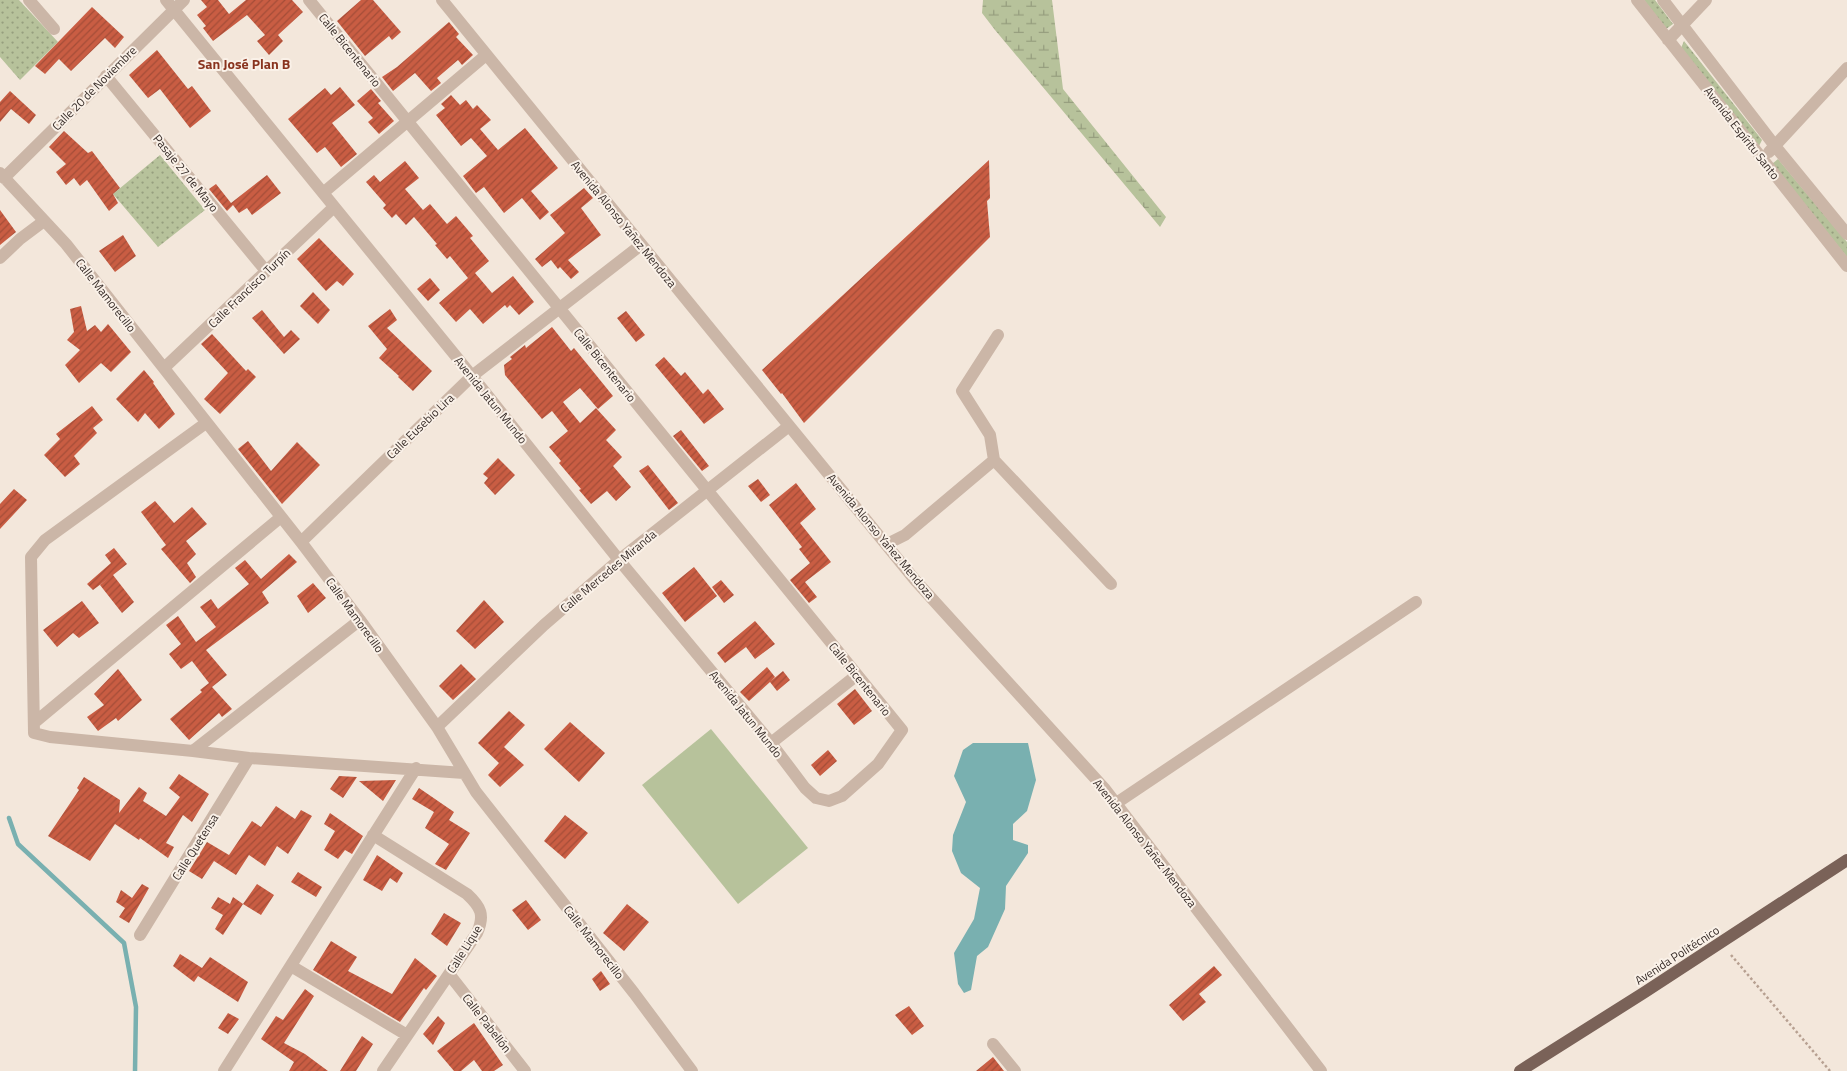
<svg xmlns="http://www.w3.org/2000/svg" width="1847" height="1071" font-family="'Titillium Web',sans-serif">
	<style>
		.grass { fill: url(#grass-dots) }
		.wetland { fill: url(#wetland-marsh) }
		.garden { fill: #b7c29b }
		.water { fill: #79b0b0 }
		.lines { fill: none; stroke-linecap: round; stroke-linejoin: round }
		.stream { stroke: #79b0b0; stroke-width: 4.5 }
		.building { fill: url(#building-hatch) }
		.path { stroke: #b7a091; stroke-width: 2.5; stroke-dasharray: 2.5 2.5; stroke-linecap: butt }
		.minor { stroke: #cbb6a7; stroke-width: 12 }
		.major { stroke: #7a6258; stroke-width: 12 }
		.labels { text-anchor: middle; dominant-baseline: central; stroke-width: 4; stroke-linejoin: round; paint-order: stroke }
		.street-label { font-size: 12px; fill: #372c28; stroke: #faf1e8 }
		.neighbourhood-label { font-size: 14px; font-weight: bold; fill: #89331e; stroke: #faf1e8 }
	</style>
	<defs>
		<pattern id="grass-dots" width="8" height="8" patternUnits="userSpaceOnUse" patternTransform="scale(1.25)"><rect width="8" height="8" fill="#b7c29b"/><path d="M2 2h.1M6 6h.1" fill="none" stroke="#969e7e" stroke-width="1.8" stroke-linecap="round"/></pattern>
		<pattern id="wetland-marsh" width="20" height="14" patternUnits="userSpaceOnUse" patternTransform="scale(1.25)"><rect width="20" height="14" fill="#b7c29b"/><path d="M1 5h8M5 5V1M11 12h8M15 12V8" fill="none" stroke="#969e7e"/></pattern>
		<pattern id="building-hatch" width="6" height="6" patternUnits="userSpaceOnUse" patternTransform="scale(1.25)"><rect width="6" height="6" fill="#c95d43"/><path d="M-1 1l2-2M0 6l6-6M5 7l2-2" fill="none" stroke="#a44d38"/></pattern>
	</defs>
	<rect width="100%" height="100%" fill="#f3e7db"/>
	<path class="grass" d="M0 0H19L58 42 20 80 0 57Z
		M1644 0H1655L1673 24 1666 29Z
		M1684 41 1762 140 1759 146 1681 48Z
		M160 155 205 210 158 247 113 194Z
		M1778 159 1847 242V257L1772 164Z"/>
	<path class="wetland" d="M983 0H1052L1063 89 1166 217 1160 227 995 30 982 13Z"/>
	<path class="garden" d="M711 729 808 848 738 904 642 785Z"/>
	<path class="water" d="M973 743H1028L1036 780 1027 811 1013 824V840L1028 845V853L1006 886 1005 909 988 947 977 956 971 990 964 993 958 984 954 953 974 919 980 888 961 873 952 851 953 835 966 802 954 776 963 750Z"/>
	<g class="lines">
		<path class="stream" d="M9 818 18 844 124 943 136 1007 135 1071"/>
	</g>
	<path class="building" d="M201 0H218L229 14 246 0H292L303 12 278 35 283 41 269 55 257 41 265 35 247 15 213 41 203 28 206 26 197 15 207 7Z
		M361 0H373L401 32 392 40 389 36 365 56 337 21Z
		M92 7 124 37 115 48 105 38 71 71 59 59 45 74 35 66Z
		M449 22 459 34 456 37 473 55 462 65 458 60 437 78 441 83 431 91 415 73 393 91 382 77 397 67Z
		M157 50 188 89 192 86 211 111 190 128 160 89 148 98 129 75Z
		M340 87 355 105 332 123 357 154 341 167 325 147 317 153 288 119 325 88 331 95Z
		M371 89 381 101 378 103 394 121 379 134 368 122 373 118 357 101Z
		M10 91 36 115 29 124 11 109 0 122V102Z
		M451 95 460 105 466 100 473 109 477 105 491 120 480 129 498 150 525 128 558 168 531 191 549 212 540 220 522 198 504 213 484 187 476 193 463 176 487 156 471 138 461 146 436 115 445 108 441 104Z
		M64 131 88 153 92 151 120 188 113 194 118 203 109 211 87 180 80 186 74 178 66 185 56 172 66 164 49 147Z
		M989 160 990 198 987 201 990 237 804 423 782 393 781 394 762 370Z
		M405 161 419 178 405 189 423 210 430 204 447 224 456 216 473 236 470 238 489 261 475 273 492 293 513 276 534 302 519 315 510 305 507 308 505 305 483 324 470 309 456 322 439 303 468 278 450 256 447 259 435 245 437 244 414 217 406 225 396 214 392 218 383 208 386 205 366 182 374 175 380 182Z
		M267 175 281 193 252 215 247 208 239 213 233 205 227 211 209 189 216 184 231 203Z
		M584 188 593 198 581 208 601 235 568 260 579 272 571 279 560 267 558 269 551 260 542 267 535 259 565 233 550 215Z
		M0 210 16 232 0 245Z
		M123 235 136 256 115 272 99 251Z
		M319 238 354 274 343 286 337 281 326 291 297 259Z
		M430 278 440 290 428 301 417 289Z
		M313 292 330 310 318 324 300 306Z
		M81 306 87 331 95 325 101 332 108 324 131 352 111 372 101 363 79 383 65 365 80 350 67 340 74 332 70 309Z
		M390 309 397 320 387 328 432 371 413 391 398 377 399 376 379 358 387 349 368 326Z
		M262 310 284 337 291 330 300 339 284 354 252 318Z
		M626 311 645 335 636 342 617 318Z
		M552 327 571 351 574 348 613 396 598 409 580 388 563 402 580 423 596 408 616 430 606 440 622 457 613 466 631 487 616 501 607 491 591 504 579 490 581 489 559 463 561 461 549 447 568 431 552 411 542 419 505 375 504 365 512 359 510 357 525 345 526 348Z
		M212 334 246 371 248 369 256 377 220 414 204 399 228 373 201 344Z
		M664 357 681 376 685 372 703 394 708 389 724 409 704 424 655 365Z
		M144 370 154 382 153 383 175 414 159 429 145 413 138 422 116 399Z
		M92 406 103 420 93 428 97 433 74 456 80 464 65 477 44 455 60 439 56 434Z
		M681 430 709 466 702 471 673 436Z
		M248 441 271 471 297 442 320 465 282 504 238 449Z
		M498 458 515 475 495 495 484 483 488 478 483 474Z
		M648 465 678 503 669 510 639 471Z
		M758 479 770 495 761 502 748 486Z
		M796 483 816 509 800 523 831 562 805 582 817 597 809 603 790 580 810 563 799 549 802 547 769 505Z
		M14 489 27 500 0 529V504Z
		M155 501 174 523 192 507 207 524 186 541 196 554 187 563 196 577 190 583 161 549 166 545 141 512Z
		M114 548 127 564 113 575 134 602 122 613 100 585 109 578 93 590 87 584 111 563 105 555Z
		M289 554 297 562 262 592 269 603 206 650 227 675 212 687 232 709 222 717 219 713 189 740 170 719 202 692 200 690 209 683 192 661 181 669 169 654 181 644 166 625 178 616 196 642 216 627 200 607 211 599 218 609 249 584 235 568 245 560 261 579Z
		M694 567 717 596 685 622 662 593Z
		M721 580 734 595 724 603 712 587Z
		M313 583 326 598 308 613 297 596Z
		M484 600 504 622 475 649 456 631Z
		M82 601 99 623 79 638 73 633 57 647 43 630Z
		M755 621 775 644 755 659 746 647 725 663 717 653Z
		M461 664 476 679 453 700 439 686Z
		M767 667 775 677 771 681 783 671 790 680 777 691 770 682 749 701 740 692Z
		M118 669 142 700 118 721 116 718 98 731 87 717 104 705 94 694Z
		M855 689 872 711 854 725 837 704Z
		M509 711 525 725 504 747 524 765 500 787 488 775 499 763 478 743Z
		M570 722 605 753 579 782 544 749Z
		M828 750 837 761 820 776 811 765Z
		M179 774 209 794 192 822 183 815 166 843 174 847 168 858 140 838 139 840 115 824 90 861 48 836 79 790 77 788 84 777 120 800 119 813 139 787 147 793 143 801 166 816 180 797 169 788Z
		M339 776 357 777 343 798 330 789Z
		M396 780 383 801 359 781Z
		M419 788 454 812 449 820 470 833 446 870 435 864 449 844 425 828 434 812 412 799Z
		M276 806 295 819 301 810 312 816 288 854 277 846 265 866 249 855 236 875 214 861 202 879 189 871 207 842 229 855 252 821 261 827Z
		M330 813 363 836 352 854 345 850 338 859 324 850 335 831 324 824Z
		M565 815 588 833 565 859 544 841Z
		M377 855 403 873 397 883 390 878 382 891 363 880Z
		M298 872 322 887 316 897 291 882Z
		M142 884 149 888 129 923 119 917 125 908 116 902 121 890 132 898Z
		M257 884 274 895 261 915 243 904Z
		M218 897 230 904 233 897 243 904 223 935 215 929 223 915 211 908Z
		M526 900 541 920 528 930 512 910Z
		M627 904 649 922 624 951 603 933Z
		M444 913 461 923 447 946 431 934Z
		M331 941 357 957 348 971 392 994 415 958 437 976 426 990 424 988 400 1022 313 970Z
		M180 954 202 968 210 957 248 982 238 1002 198 976 194 982 173 966Z
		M1214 966 1222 975 1199 994 1206 1002 1183 1021 1169 1005Z
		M601 971 610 984 600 991 592 979Z
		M305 989 314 996 284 1043 305 1054 328 1071H289L294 1062 261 1039 276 1016 283 1020Z
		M909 1006 924 1026 912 1035 895 1015Z
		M228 1013 239 1019 228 1034 218 1028Z
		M438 1016 445 1023 433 1045 423 1034Z
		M474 1023 503 1065 494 1071H482L474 1060 461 1071H454L437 1051Z
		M362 1036 373 1044 356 1071H340Z
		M993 1057 1004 1071H976Z"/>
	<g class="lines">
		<path class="path" d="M1731 955 1830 1071"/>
		<path class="minor" d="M29 0 54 29
			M166 0 472 376 619 560 771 743 805 788 816 798 829 801 842 796 878 764 902 730 309 0
			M442 0 915 580 1104 788 1321 1071
			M1637 0 1847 266
			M1663 0 1775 146 1847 234
			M1668 40 1706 0
			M106 76 266 271
			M1769 152 1847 68
			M0 173 66 244 301 542 360 620 437 727 476 792 634 993 692 1071
			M4 178 184 0
			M323 193 486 55
			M0 258 20 239 44 221
			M998 335 962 391 990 435 994 460 1111 584
			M164 368 334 207
			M206 423 45 540 31 557 34 733 50 737 193 751 249 758 464 773
			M301 542 472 376 641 245
			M887 544 905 535 994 460
			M34 723 281 517
			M437 727 544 625 619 560 789 426
			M771 743 857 675
			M193 751 360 620
			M1115 804 1416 602
			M373 835 467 894C481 907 485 915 477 933L383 1071
			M140 935 249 758
			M291 966 407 1035
			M449 974 525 1071
			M993 1044 1015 1071
			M224 1071 416 768"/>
		<path class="major" d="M1520 1071 1645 992 1847 860"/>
	</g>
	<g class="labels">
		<g class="street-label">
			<text transform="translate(350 50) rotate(51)">Calle Bicentenario</text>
			<text transform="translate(94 88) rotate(-45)">Calle 20 de Noviembre</text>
			<text transform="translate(1742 133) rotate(52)">Avenida Espíritu Santo</text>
			<text transform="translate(186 173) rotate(51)">Pasaje 27 de Mayo</text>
			<text transform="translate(624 224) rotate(51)">Avenida Alonso Yañez Mendoza</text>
			<text transform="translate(249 288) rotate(-44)">Calle Francisco Turpín</text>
			<text transform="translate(106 295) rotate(52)">Calle Mamorecillo</text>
			<text transform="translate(605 365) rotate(51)">Calle Bicentenario</text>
			<text transform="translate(491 400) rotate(51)">Avenida Jatun Mundo</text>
			<text transform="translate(420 426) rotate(-44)">Calle Eusebio Lira</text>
			<text transform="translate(881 536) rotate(50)">Avenida Alonso Yañez Mendoza</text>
			<text transform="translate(608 571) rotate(-40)">Calle Mercedes Miranda</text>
			<text transform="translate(355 615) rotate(54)">Calle Mamorecillo</text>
			<text transform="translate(860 679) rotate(51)">Calle Bicentenario</text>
			<text transform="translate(746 714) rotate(51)">Avenida Jatun Mundo</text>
			<text transform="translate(1145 843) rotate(52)">Avenida Alonso Yañez Mendoza</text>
			<text transform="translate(195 847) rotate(-58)">Calle Quetensa</text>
			<text transform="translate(594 942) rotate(52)">Calle Mamorecillo</text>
			<text transform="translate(464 949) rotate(-58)">Calle Lique</text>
			<text transform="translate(1677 955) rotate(-33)">Avenida Politécnico</text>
			<text transform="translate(487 1023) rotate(52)">Calle Pabellón</text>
		</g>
		<g class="neighbourhood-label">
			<text x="244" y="63">San José Plan B</text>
		</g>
	</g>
</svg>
